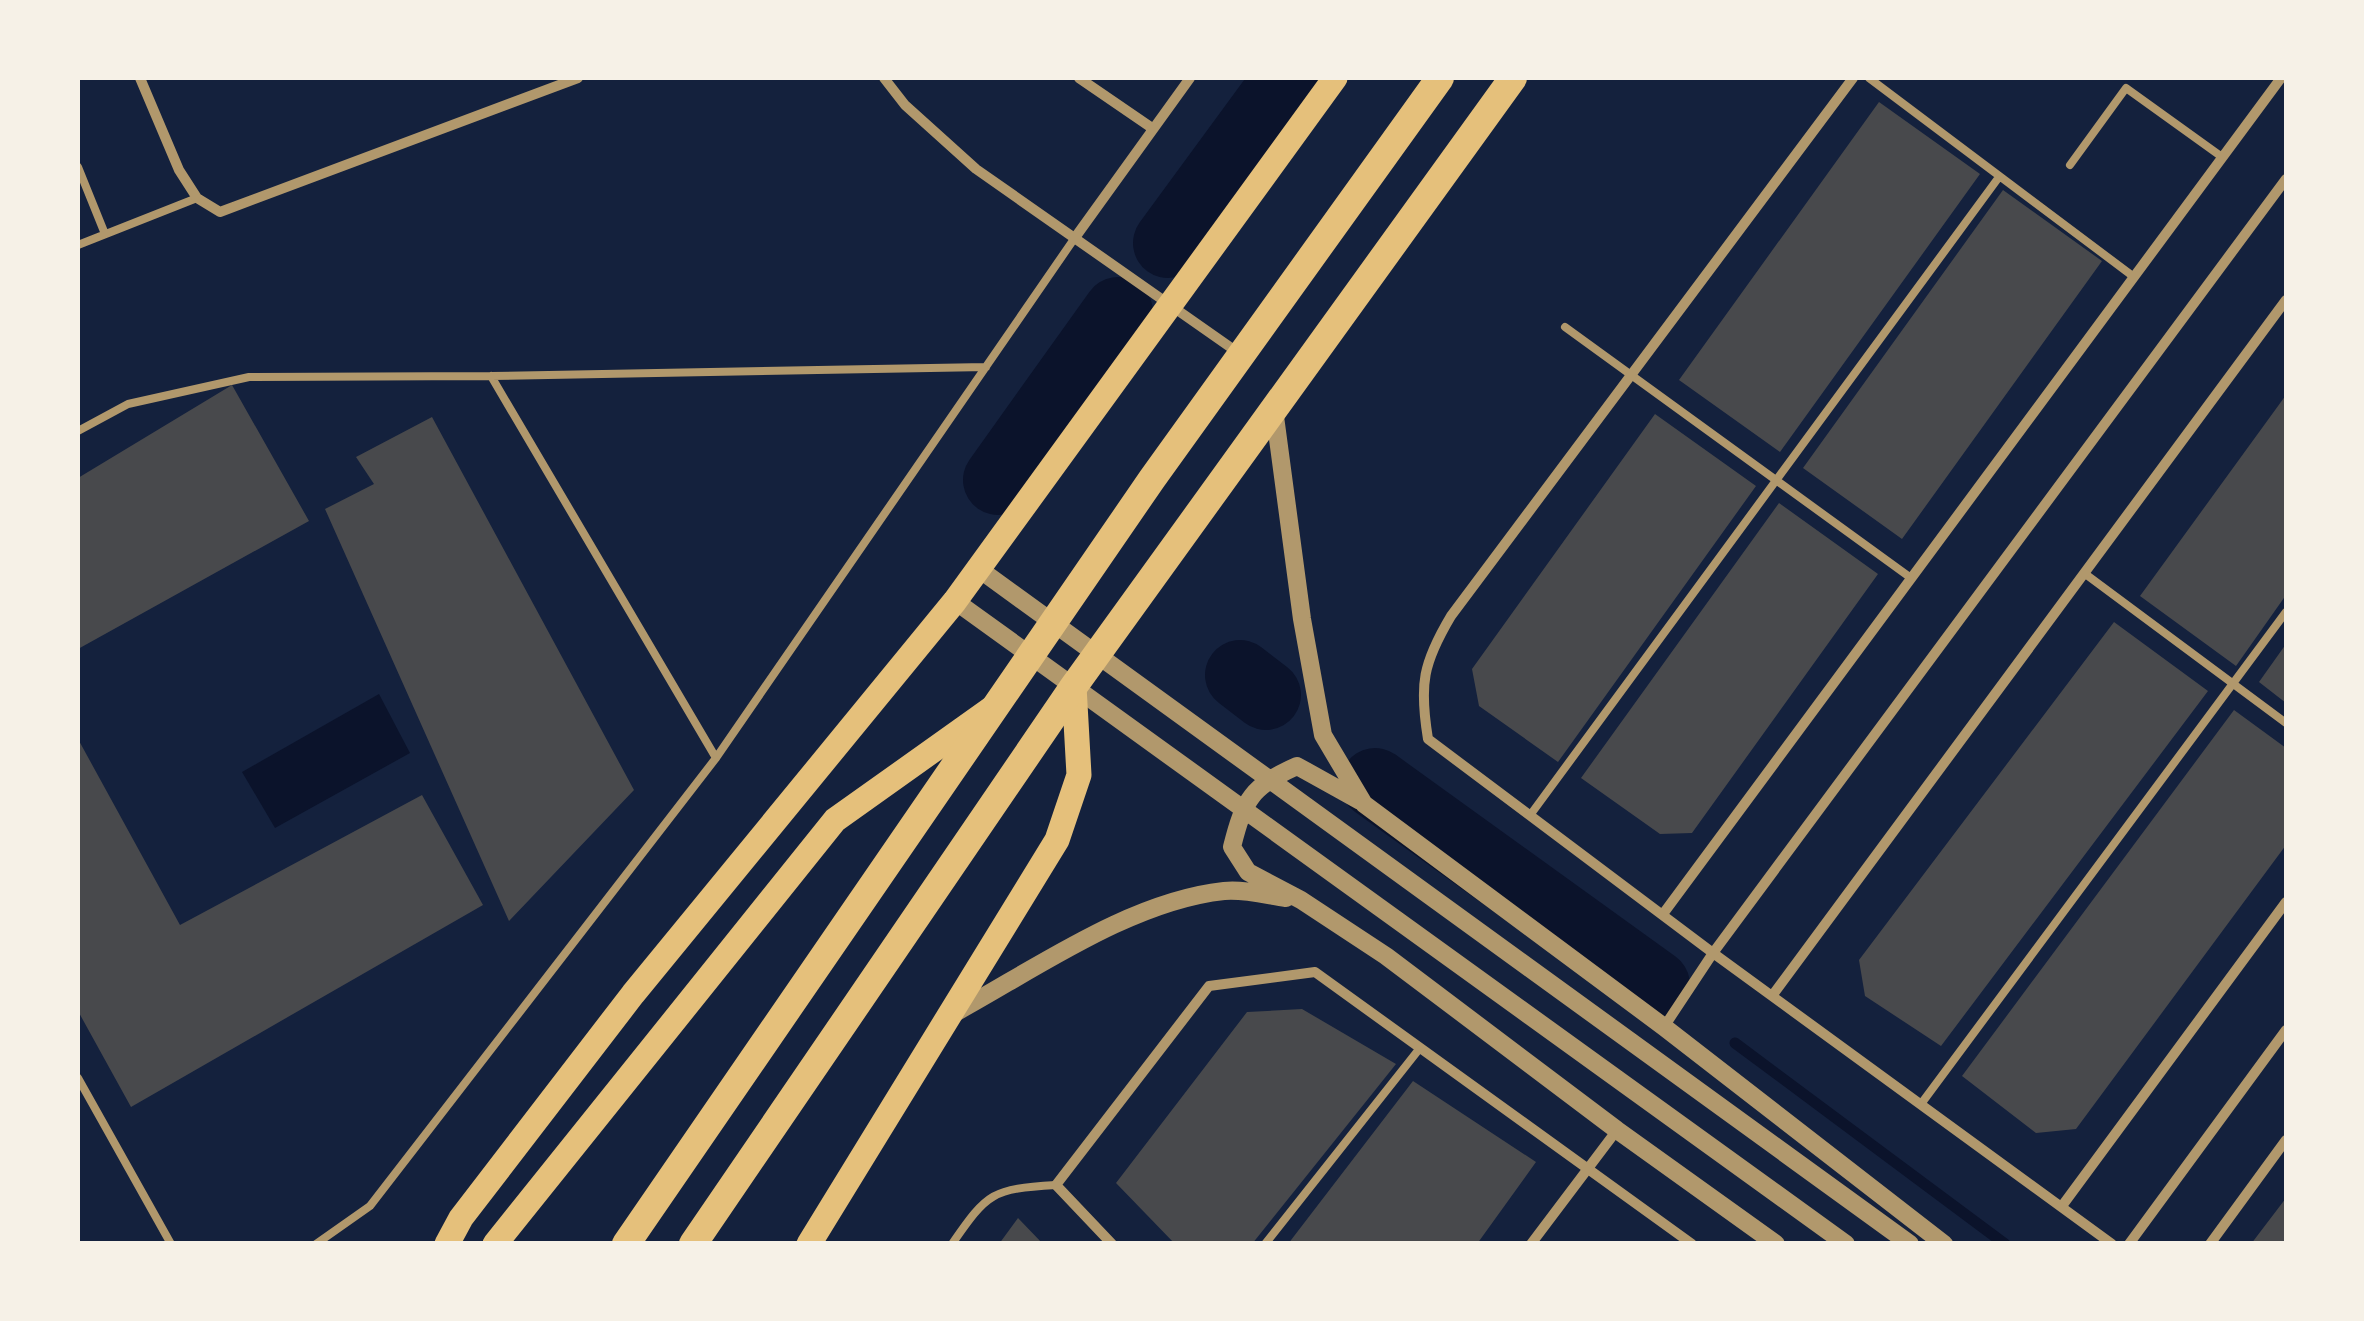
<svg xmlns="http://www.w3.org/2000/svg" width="2364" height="1321" font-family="Montserrat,sans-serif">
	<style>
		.water { fill: #0b132b }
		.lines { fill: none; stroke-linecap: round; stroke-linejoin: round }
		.stream { stroke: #0b132b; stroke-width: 11 }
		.river { stroke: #0b132b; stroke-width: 70 }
		.building { fill: #48494c }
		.service { stroke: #b1986c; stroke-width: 8 }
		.minor { stroke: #b1986c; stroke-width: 10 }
		.tertiary { stroke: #b1986c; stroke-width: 18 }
		.primary { stroke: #e5c07b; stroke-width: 25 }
		.trunk { stroke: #e5c07b; stroke-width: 28 }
	</style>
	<rect width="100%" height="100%" fill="#14213d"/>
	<path class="water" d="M379 694 410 753 275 828 242 772Z"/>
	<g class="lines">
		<path class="stream" d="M1735 1043 2005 1244"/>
		<path class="river" d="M1168 243 1289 78
			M998 480 1118 312
			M1240 675 1266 695
			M1375 783 1655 985"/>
	</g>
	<path class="building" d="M1879 102 1980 174 1780 452 1679 380Z
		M2003 190 2102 261 1902 539 1803 468Z
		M232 385 309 521 78 649V478Z
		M2286 395V595L2236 666 2140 596Z
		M1655 414 1756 486 1558 762 1479 706 1472 669Z
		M432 417 634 790 509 921 325 509 374 484 356 457Z
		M1779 503 1878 574 1692 833 1660 834 1581 778Z
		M2114 622 2208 691 1941 1046 1865 996 1859 960Z
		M2286 644V703L2259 682Z
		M2234 710 2286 748V845L2076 1129 2036 1133 1962 1076Z
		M78 739 180 925 422 795 483 905 131 1107 78 1011Z
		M1302 1009 1396 1064 1252 1244H1175L1116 1183 1247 1012Z
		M1413 1081 1536 1162 1477 1244H1288Z
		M2286 1198V1244H2251Z
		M1018 1218 1043 1244H999Z"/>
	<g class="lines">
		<path class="service" d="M1869 78 2134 277
			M2070 165 2126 88 2222 157
			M78 167 105 234
			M78 245 197 198
			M1565 327 1911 578
			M491 376 716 758
			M78 431 128 404 249 377 491 376 986 367
			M2084 573 2286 723
			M1531 814 1999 177
			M78 1078 171 1244
			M1921 1104 2286 612
			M316 1244 370 1206 716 758 1074 239
			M952 1244C988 1192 992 1189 1056 1185
			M1265 1244 1420 1048"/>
		<path class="minor" d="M140 78 179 170 197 198 220 212 578 78
			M884 78 905 105 976 169 1240 354
			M1079 78 1152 128
			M1853 78 1451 616C1423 663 1419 684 1428 739L1713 953 2112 1244
			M1074 239 1190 78
			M1663 914 2281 78
			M1772 996 2286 300
			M1664 1027 1713 953 2286 179
			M2062 1206 2286 902
			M1112 1244 1056 1185 1209 986 1315 972 1692 1244
			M1531 1244 1617 1130
			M2129 1244 2286 1030
			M2210 1244 2286 1140"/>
		<path class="tertiary" d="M1274 409 1302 619 1323 735 1364 804 1664 1027 1944 1244
			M979 569 1910 1244
			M955 601 1846 1244
			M1360 801 1297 766C1252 786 1244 799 1232 847L1248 872 1301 900 1386 956 1617 1130 1776 1244
			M951 1015C1034 970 1130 901 1224 891 1244 889 1266 895 1286 898"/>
		<path class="primary" d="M447 1244 461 1218 633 994 955 601 1335 78
			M495 1244 835 820 991 709
			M809 1244 1057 840 1079 775 1074 686"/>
		<path class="trunk" d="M626 1244 1152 479 1440 78
			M693 1244 1074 686 1513 78"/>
	</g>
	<rect width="2364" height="1321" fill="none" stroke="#f6f1e7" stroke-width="160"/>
</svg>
